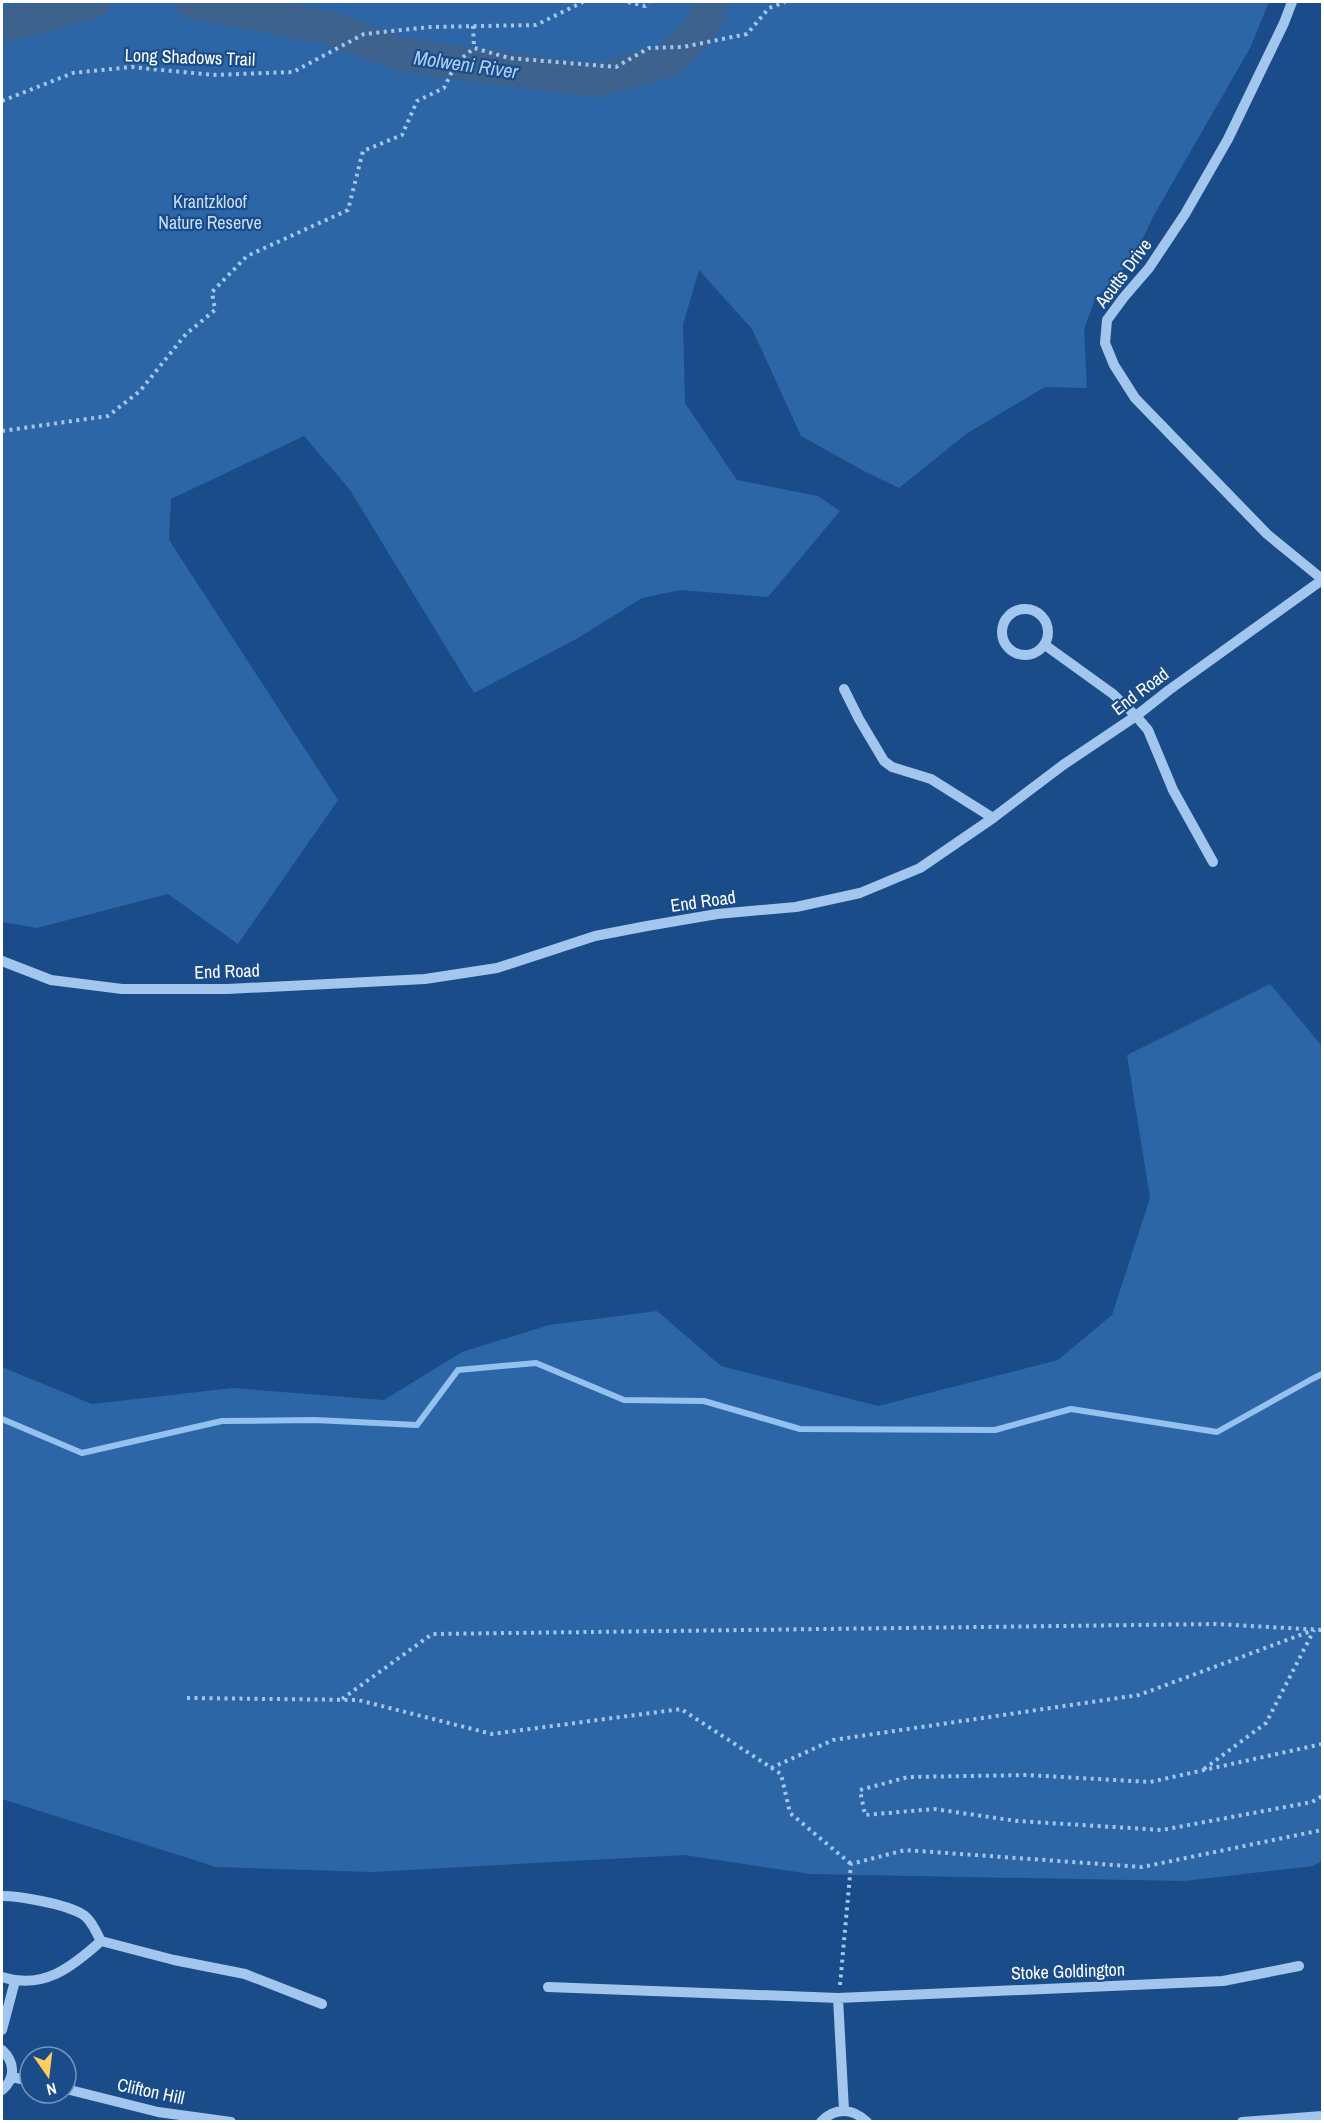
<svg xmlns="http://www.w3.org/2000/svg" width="1324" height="2123" font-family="'Archivo Narrow',sans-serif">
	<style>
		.green { fill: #2c66a7 }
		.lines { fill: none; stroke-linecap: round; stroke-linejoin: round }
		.stream { stroke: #95c1ef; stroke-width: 6 }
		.river { stroke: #3d628e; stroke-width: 34 }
		.path { stroke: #a2c6ed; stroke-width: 4; stroke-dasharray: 3 4.5; stroke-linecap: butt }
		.minor { stroke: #a2c6ed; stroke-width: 10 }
		.labels { text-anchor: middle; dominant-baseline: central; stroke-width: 4.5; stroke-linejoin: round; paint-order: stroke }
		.street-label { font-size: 18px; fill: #fff; stroke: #194c89 }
		.park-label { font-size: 18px; fill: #c8dff9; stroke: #194c89 }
		.water-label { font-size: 20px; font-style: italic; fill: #aed0f4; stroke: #194c89 }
	</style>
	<rect width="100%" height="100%" fill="#194c89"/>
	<path class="green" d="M2 2H1269L1250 48 1154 215 1133 259 1095 299 1084 329 1087 388 1045 387 966 434 899 488 864 471 801 436 752 329 699 270 683 325 685 403 737 480 818 496 840 511 768 597 680 590 642 598 578 638 474 693 350 490 304 436 171 499 169 540 338 800 238 944 168 894 37 928 2 922Z
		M1270 984 1322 1046V1861L1313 1866 1184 1881 810 1874 684 1855 373 1872 216 1867 2 1799V1367L92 1404 233 1388 384 1400 462 1352 549 1325 657 1311 721 1366 878 1406 1058 1360 1112 1315 1150 1198 1127 1055Z"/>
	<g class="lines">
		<path class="stream" d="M2 1419 82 1453 222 1421 315 1420 417 1425 458 1370 536 1363 624 1400 704 1401 800 1429 995 1430 1071 1409 1217 1432 1312 1379 1322 1374"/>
		<path class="river" d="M192 2 329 28 403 55 595 81 669 60 700 30 712 2
			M2 26 93 2"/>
		<path class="path" d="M628 2 645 6 649 2
			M473 26 474 48
			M2 101 73 73 132 67 213 75 293 72 364 34 430 27 536 25 583 2
			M2 431 108 416 140 391 186 334 215 310 212 292 247 256 348 210 363 151 402 135 417 101 444 88 456 63 474 48 509 58 616 67 649 48 683 47 747 34 769 8 785 2
			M187 1698 358 1700 492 1734 681 1709 781 1774 790 1813 851 1864
			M342 1699 432 1634 1216 1624 1322 1630
			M1322 1744 1150 1782 1027 1775 908 1777 860 1790 865 1815 934 1809 1017 1821 1162 1830 1312 1802 1322 1796
			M771 1768 833 1740 1139 1695 1311 1631
			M1204 1769 1266 1723 1314 1630
			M840 1985 851 1864 905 1850 1142 1867 1322 1830"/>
		<path class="minor" d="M1292 2 1284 23 1228 139 1185 214 1149 268 1124 297 1107 320 1105 343 1114 365 1135 398 1267 534 1322 579
			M1002 632a23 23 0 1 1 46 0a23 23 0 1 1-46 0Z
			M1045 645 1113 694 1136 716 1148 730 1173 790 1213 862
			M844 689 859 719 884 761 892 767 931 779 993 818
			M2 961 51 980 122 989H227L425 979 497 968 595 936 647 926 717 914 796 907 860 893 920 868 993 818 1063 765 1136 716 1169 690 1322 580
			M2 1896C20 1896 65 1904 82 1914 91 1919 96 1932 101 1941L174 1960 245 1974 322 2004
			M2 1977C43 1990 71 1968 101 1941
			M548 1987 838 1998 1223 1981 1299 1966
			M838 1998 844 2110
			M2 2030 15 1981
			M2 2050C15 2062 16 2078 2 2090
			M12 2077 30 2081
			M66 2089 158 2112 231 2122
			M821 2122C835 2107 853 2108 867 2122
			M1242 2122 1322 2116"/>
	</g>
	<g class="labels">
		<g class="street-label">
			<text transform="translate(190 57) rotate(2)">Long Shadows Trail</text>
			<text transform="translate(1123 273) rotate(-53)">Acutts Drive</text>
			<text transform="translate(1140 691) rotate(-37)">End Road</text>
			<text transform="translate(703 901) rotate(-8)">End Road</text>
			<text transform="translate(227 971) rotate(-2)">End Road</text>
			<text transform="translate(1068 1971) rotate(-2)">Stoke Goldington</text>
			<text transform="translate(151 2091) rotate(12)">Clifton Hill</text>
		</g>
		<g class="park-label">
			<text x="210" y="201">Krantzkloof<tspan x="210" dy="21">Nature Reserve</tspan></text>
		</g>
		<g class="water-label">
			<text transform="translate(466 64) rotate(8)">Molweni River</text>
		</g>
	</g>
	<rect width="1324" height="2123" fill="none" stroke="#ffffff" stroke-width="6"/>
	<g transform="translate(48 2075) rotate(166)"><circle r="28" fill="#194c89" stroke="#7594b8" stroke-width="1.5"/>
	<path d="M0-4.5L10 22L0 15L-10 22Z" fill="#ffcd5e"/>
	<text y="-9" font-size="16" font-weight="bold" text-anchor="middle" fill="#ffffff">N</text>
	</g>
</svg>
